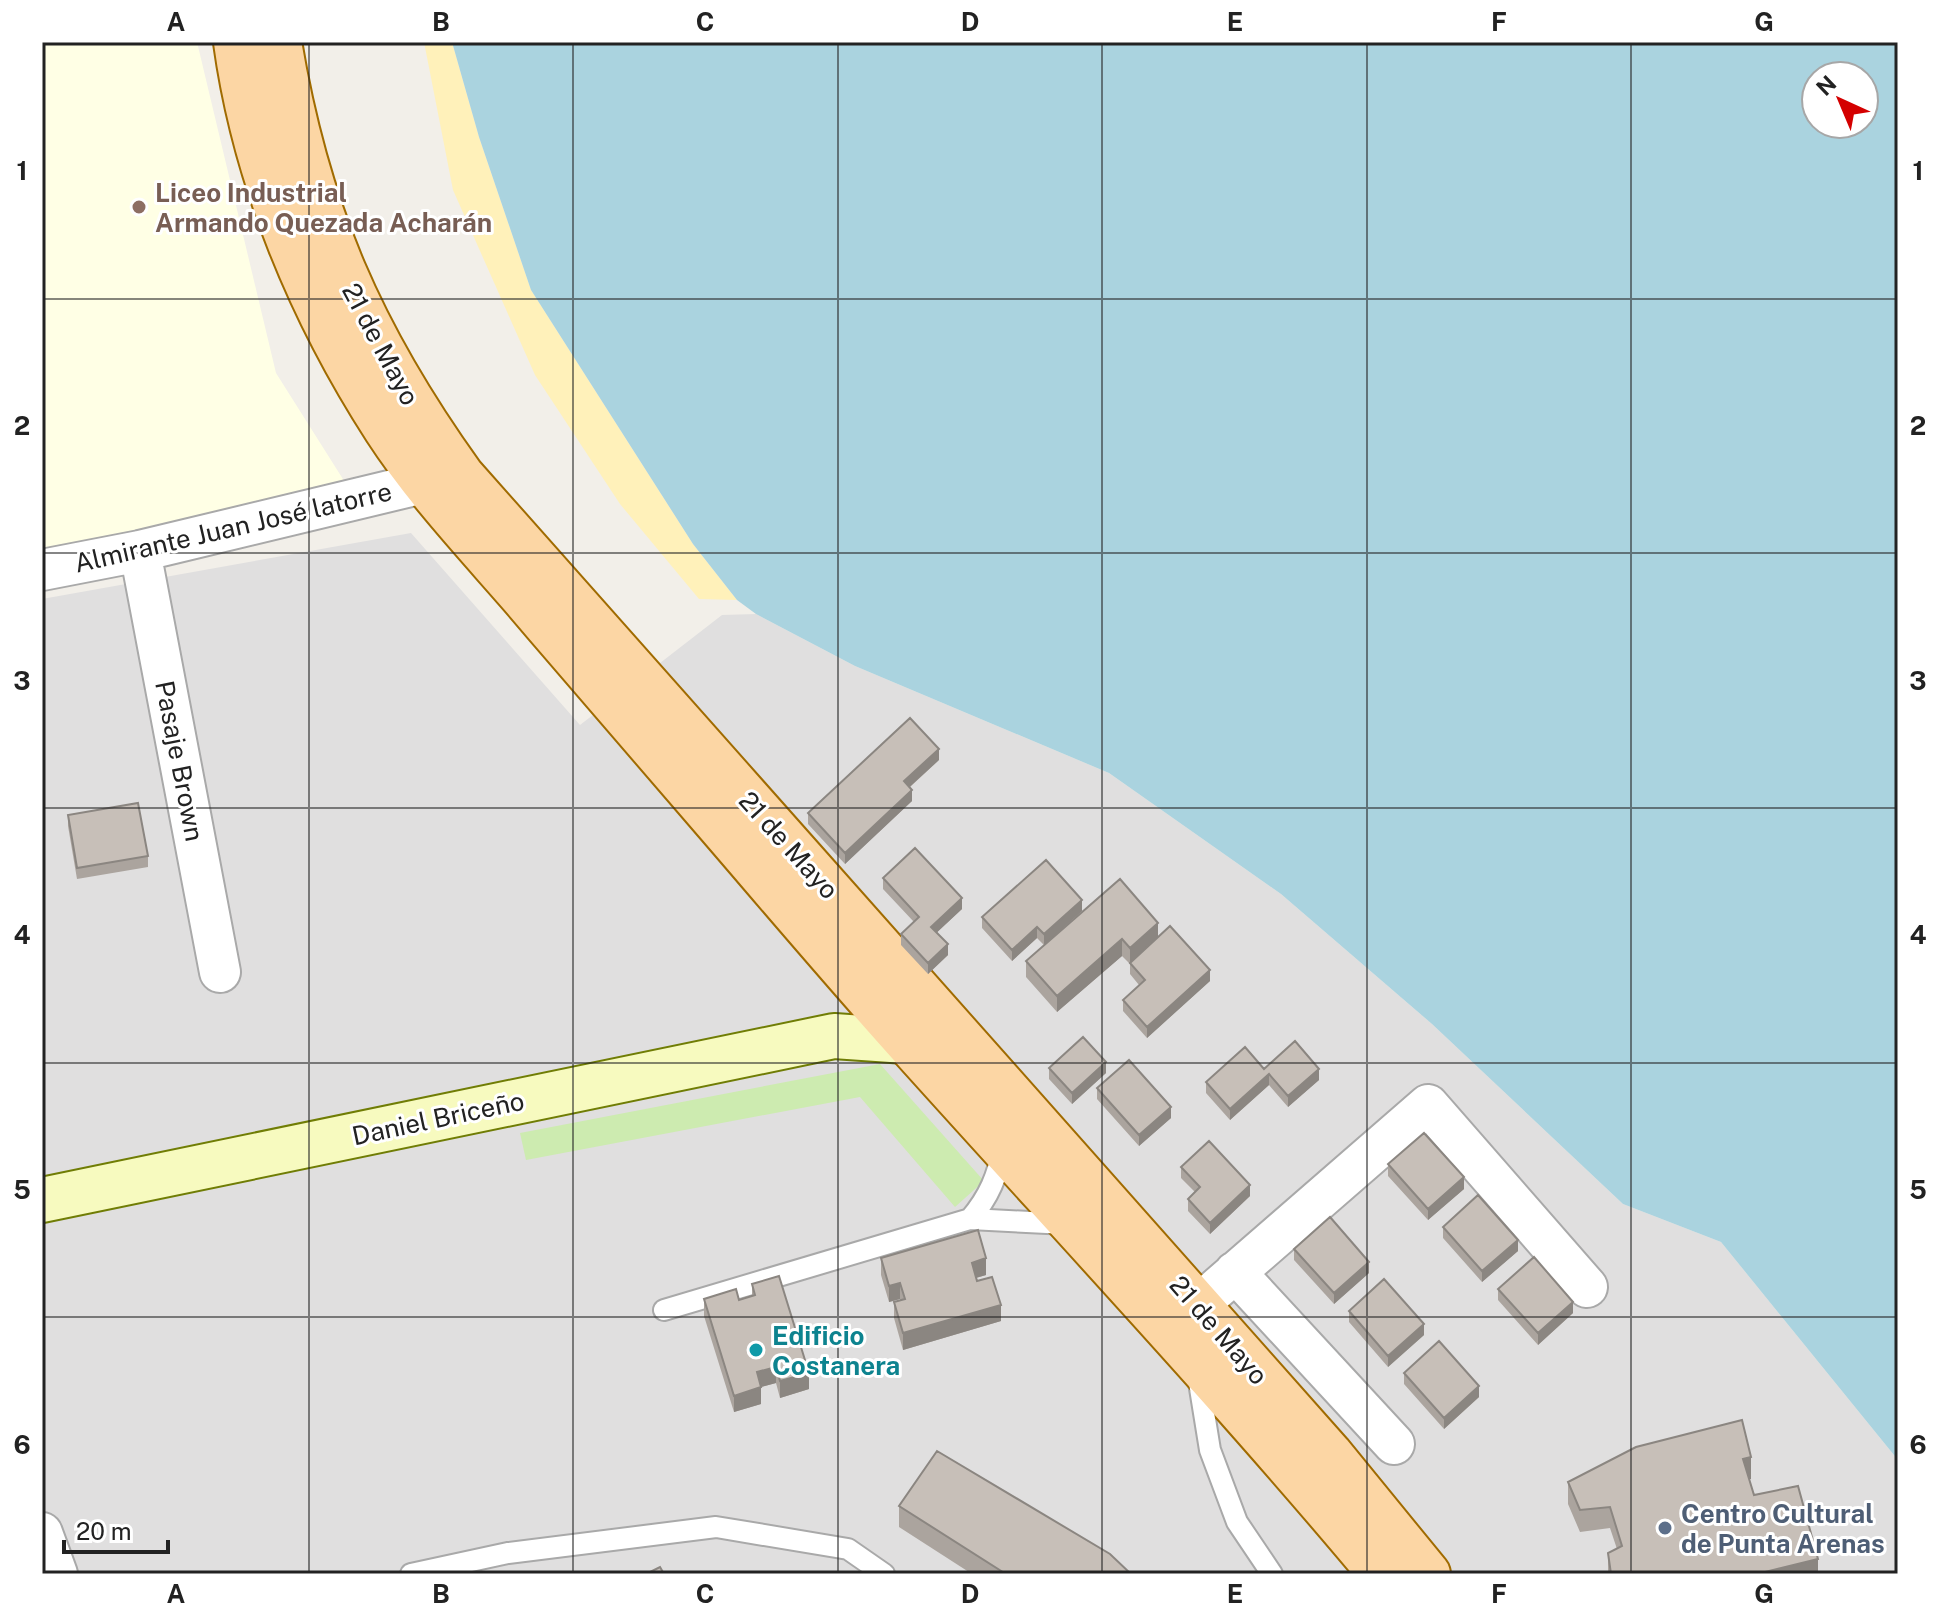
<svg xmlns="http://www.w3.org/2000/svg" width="1940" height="1616" font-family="'Public Sans',sans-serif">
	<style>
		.residential { fill: #e0dfdf }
		.education { fill: #ffffe5 }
		.grass { fill: #cdebb0 }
		.sand { fill: #fff1ba }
		.water { fill: #aad3df; fill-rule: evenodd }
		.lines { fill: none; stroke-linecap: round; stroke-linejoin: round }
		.lane-casing { stroke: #a9a9a9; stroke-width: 24 }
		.street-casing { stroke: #a9a9a9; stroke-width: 44 }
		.secondary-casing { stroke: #707d05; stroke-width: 48 }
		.primary-casing { stroke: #a06b00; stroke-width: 48 }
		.lane { stroke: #fff; stroke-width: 20 }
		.street { stroke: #fff; stroke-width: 40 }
		.secondary { stroke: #f7fabf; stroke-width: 44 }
		.primary { stroke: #fcd6a4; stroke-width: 44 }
		.wall { fill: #aba49e }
		.shaded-wall { fill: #8b8681 }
		.building { fill: #c7bfb8; stroke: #8b8681; stroke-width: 2 }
		.grid { fill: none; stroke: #222; stroke-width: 2; stroke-opacity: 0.55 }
		.education-dot { fill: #8d6e63; stroke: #fff; stroke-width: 3 }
		.culture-dot { fill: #0f9aa8; stroke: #fff; stroke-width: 3 }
		.service-dot { fill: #5c6f8a; stroke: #fff; stroke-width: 3 }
		.labels { text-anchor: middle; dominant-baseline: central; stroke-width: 6; stroke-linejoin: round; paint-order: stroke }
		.education-label { font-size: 26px; font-weight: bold; fill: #785e54; stroke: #fff; text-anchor: start }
		.street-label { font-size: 26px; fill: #222; stroke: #fff }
		.culture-label { font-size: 26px; font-weight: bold; fill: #0d838f; stroke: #fff; text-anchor: start }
		.service-label { font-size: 26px; font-weight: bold; fill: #4e5e75; stroke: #fff; text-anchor: start }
		.neatline { fill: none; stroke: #222; stroke-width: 3 }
		.grid-label { font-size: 26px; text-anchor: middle; font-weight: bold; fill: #222 }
	</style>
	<rect width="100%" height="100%" fill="#f2efe9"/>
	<path class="residential" d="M411 533 580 725 722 615 756 614 855 666 1109 773 1281 894 1432 1024 1623 1204 1721 1242 1898 1460V1574H42V599Z"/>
	<path class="education" d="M42 42H197L276 373 353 495 42 552Z"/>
	<path class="grass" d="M880 1064 984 1181 955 1207 860 1097 526 1160 520 1133Z"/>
	<path class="sand" d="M424 42H452L479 137 531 290 693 544 737 600 699 599 620 504 535 375 453 190Z"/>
	<path class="water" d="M452 42H1898V1460L1721 1242 1623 1204 1432 1024 1281 894 1109 773 855 666 756 614 737 600 693 544 531 290 479 137ZM1816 76H1864V124H1816Z"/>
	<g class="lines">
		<defs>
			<path id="lane" d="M970 1219C989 1197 998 1175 1003 1147
				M664 1310 970 1219 1067 1224
				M1198 1376 1210 1450 1237 1522 1272 1574
				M411 1574 508 1553 716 1527 848 1549 884 1574"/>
			<path id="street" d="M140 551 220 972
				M42 570 140 551 423 483
				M1235 1272 1394 1444
				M1198 1305 1428 1105 1587 1287
				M42 1533 57 1574"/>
			<path id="secondary" d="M42 1200 834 1036 906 1041"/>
			<path id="primary" d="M236 42C255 179 311 313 386 429 425 489 474 541 521 595 588 674 656 752 724 831 785 902 846 974 909 1044 1067 1220 1229 1392 1381 1574
				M279 42C307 212 362 337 462 476L1330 1454 1428 1574"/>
		</defs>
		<use href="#lane" class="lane-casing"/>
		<use href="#street" class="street-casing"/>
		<use href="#secondary" class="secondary-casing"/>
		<use href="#primary" class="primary-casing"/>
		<use href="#lane" class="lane"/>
		<use href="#street" class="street"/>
		<use href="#secondary" class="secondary"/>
		<use href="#primary" class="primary"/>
	</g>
	<path class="wall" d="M939 760 910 787 912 801 845 864 808 824V813Z
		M68 815 148 856V867L77 879 68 826Z
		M883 878 962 909 937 932 948 955 928 974 901 945V934L914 922 883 889Z
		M1082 911 1050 940 1158 936 1210 981 1147 1038 1123 1011V1000L1139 985 1130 974V964L1122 956 1057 1012 1026 977V961L1044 945 1037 938 1012 961 982 928V917Z
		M1049 1068 1106 1073 1072 1104 1049 1079Z
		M1264 1069 1319 1080 1288 1107 1269 1085 1230 1120 1206 1093V1082Z
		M1097 1088 1171 1118 1139 1146 1097 1099Z
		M1388 1164 1464 1189 1428 1220 1388 1176Z
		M1181 1167 1250 1196 1210 1234 1188 1211V1199L1195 1192 1181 1178Z
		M1443 1227 1518 1251 1482 1282 1443 1238Z
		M1294 1249 1369 1273 1334 1304 1294 1260Z
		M881 1258 986 1275 976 1278 977 1281 1001 1321 903 1350 894 1318V1302L900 1300V1299L889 1302 881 1275Z
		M752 1284 809 1389 780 1398 776 1383 761 1387V1404L734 1412 704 1316V1299L739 1300 752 1296Z
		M1498 1289 1573 1313 1538 1345 1498 1300Z
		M1349 1311 1424 1335 1388 1367 1349 1322Z
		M1404 1373 1479 1397 1444 1429 1404 1384Z
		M1749 1479 1754 1495 1818 1574H1608V1553L1617 1549 1610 1528 1580 1532 1568 1504V1482L1751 1479Z
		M899 1506 1131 1574H972L899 1527Z"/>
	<path class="shaded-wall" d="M939 749V760L904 792V781Z
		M912 790V801L845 864V853Z
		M962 898V909L931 938V927Z
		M1082 900V911L1044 945V934Z
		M1158 923V939L1130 965V948Z
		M1037 927V938L1012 961V950Z
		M1122 939V956L1057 1012V996Z
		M948 944V955L928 974V963Z
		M1210 970V981L1147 1038V1027Z
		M1106 1062V1073L1072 1104V1093Z
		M1319 1069V1080L1288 1107V1096Z
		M1269 1074V1085L1230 1120V1109Z
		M1171 1107V1118L1139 1146V1135Z
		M1464 1177V1189L1428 1220V1209Z
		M1250 1185V1196L1210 1234V1223Z
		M1518 1240V1251L1482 1282V1271Z
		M986 1258V1275L972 1279V1263Z
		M1369 1262V1273L1334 1304V1293Z
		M900 1283V1299L889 1302V1286Z
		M1573 1302V1313L1538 1345V1333Z
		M1001 1305V1321L903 1350V1333Z
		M1424 1324V1335L1388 1367V1356Z
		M776 1367V1383L761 1387V1404L734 1412V1396L757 1372Z
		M809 1373V1389L780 1398V1381Z
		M1479 1386V1397L1444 1429V1418Z
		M1751 1457V1479L1743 1480V1459Z
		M1818 1559V1574H1757Z"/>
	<path class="building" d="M910 718 939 749 904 781 912 790 845 853 808 813Z
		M138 803 148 856 77 868 68 815Z
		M915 848 962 898 931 927 948 944 928 963 901 934 919 917 883 878Z
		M1046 860 1082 900 1044 934 1037 927 1012 950 982 917Z
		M1120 879 1158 923 1130 948 1122 939 1057 996 1026 961Z
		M1170 926 1210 970 1147 1027 1123 1000 1145 980 1130 963Z
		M1083 1037 1106 1062 1072 1093 1049 1068Z
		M1295 1041 1319 1069 1288 1096 1269 1074 1230 1109 1206 1082 1245 1047 1264 1069Z
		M1129 1060 1171 1107 1139 1135 1097 1088Z
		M1424 1133 1464 1177 1428 1209 1388 1164Z
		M1209 1141 1250 1185 1210 1223 1188 1199 1200 1187 1181 1167Z
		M1478 1195 1518 1240 1482 1271 1443 1227Z
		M1330 1217 1369 1262 1334 1293 1294 1249Z
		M978 1230 986 1258 972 1263 977 1281 992 1277 1001 1305 903 1333 894 1302 905 1299 900 1283 889 1286 881 1258Z
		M1534 1257 1573 1302 1538 1333 1498 1289Z
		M779 1276 809 1373 780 1381 776 1367 757 1372 761 1387 734 1396 704 1299 736 1289 739 1300 755 1295 752 1284Z
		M1384 1279 1424 1324 1388 1356 1349 1311Z
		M1439 1341 1479 1386 1444 1418 1404 1373Z
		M1742 1420 1751 1457 1743 1459 1754 1495 1798 1486 1818 1559 1757 1574H1611L1608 1553 1622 1546 1610 1507 1580 1510 1568 1482 1636 1447Z
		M937 1451 1110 1554 1131 1574H1006L899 1506Z
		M660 1567 664 1574H646Z"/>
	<path class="grid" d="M309 42V1574M573 42V1574M838 42V1574M1102 42V1574M1367 42V1574M1631 42V1574M42 299H1898M42 553H1898M42 808H1898M42 1063H1898M42 1317H1898"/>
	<circle class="education-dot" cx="139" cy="207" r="8"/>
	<circle class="culture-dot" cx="756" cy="1350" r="8"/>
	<circle class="service-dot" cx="1665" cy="1528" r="8"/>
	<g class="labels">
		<g class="education-label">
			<text x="155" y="192">Liceo Industrial<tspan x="155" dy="30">Armando Quezada Acharán</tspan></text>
		</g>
		<g class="street-label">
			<text transform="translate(381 344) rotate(62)">21 de Mayo</text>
			<text transform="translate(233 527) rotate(-13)">Almirante Juan José latorre</text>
			<text transform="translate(180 761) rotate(79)">Pasaje Brown</text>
			<text transform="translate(789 845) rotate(48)">21 de Mayo</text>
			<text transform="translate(438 1118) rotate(-12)">Daniel Briceño</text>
			<text transform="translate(1219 1330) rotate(49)">21 de Mayo</text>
		</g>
		<g class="culture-label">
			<text x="772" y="1335">Edificio<tspan x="772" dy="30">Costanera</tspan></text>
		</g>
		<g class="service-label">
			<text x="1681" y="1513">Centro Cultural<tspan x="1681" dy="30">de Punta Arenas</tspan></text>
		</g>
	</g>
	<rect width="1940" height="1616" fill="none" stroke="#ffffff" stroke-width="88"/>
	<g transform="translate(1840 100) rotate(316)"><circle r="38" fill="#ffffff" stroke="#a7a7a7" stroke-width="2"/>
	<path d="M0-6L14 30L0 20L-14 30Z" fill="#d40000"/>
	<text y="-12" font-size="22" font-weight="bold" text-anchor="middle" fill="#222222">N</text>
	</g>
	<path d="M64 1540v12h104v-12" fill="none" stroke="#222222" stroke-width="4"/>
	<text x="76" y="1540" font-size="24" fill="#222222" stroke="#ffffff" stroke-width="6" paint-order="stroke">20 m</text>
	<rect x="44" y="44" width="1852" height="1528" class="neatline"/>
	<g class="grid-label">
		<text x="176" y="31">A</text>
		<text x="441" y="31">B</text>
		<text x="705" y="31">C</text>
		<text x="970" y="31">D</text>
		<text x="1235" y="31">E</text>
		<text x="1499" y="31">F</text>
		<text x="1764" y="31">G</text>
		<text x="22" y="180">1</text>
		<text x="1918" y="180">1</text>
		<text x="22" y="435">2</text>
		<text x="1918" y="435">2</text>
		<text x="22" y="690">3</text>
		<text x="1918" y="690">3</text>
		<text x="22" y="944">4</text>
		<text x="1918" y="944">4</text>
		<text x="22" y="1199">5</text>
		<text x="1918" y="1199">5</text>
		<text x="22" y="1454">6</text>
		<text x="1918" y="1454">6</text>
		<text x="176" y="1603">A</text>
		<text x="441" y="1603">B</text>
		<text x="705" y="1603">C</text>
		<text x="970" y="1603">D</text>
		<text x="1235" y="1603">E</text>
		<text x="1499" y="1603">F</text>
		<text x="1764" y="1603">G</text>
	</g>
</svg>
